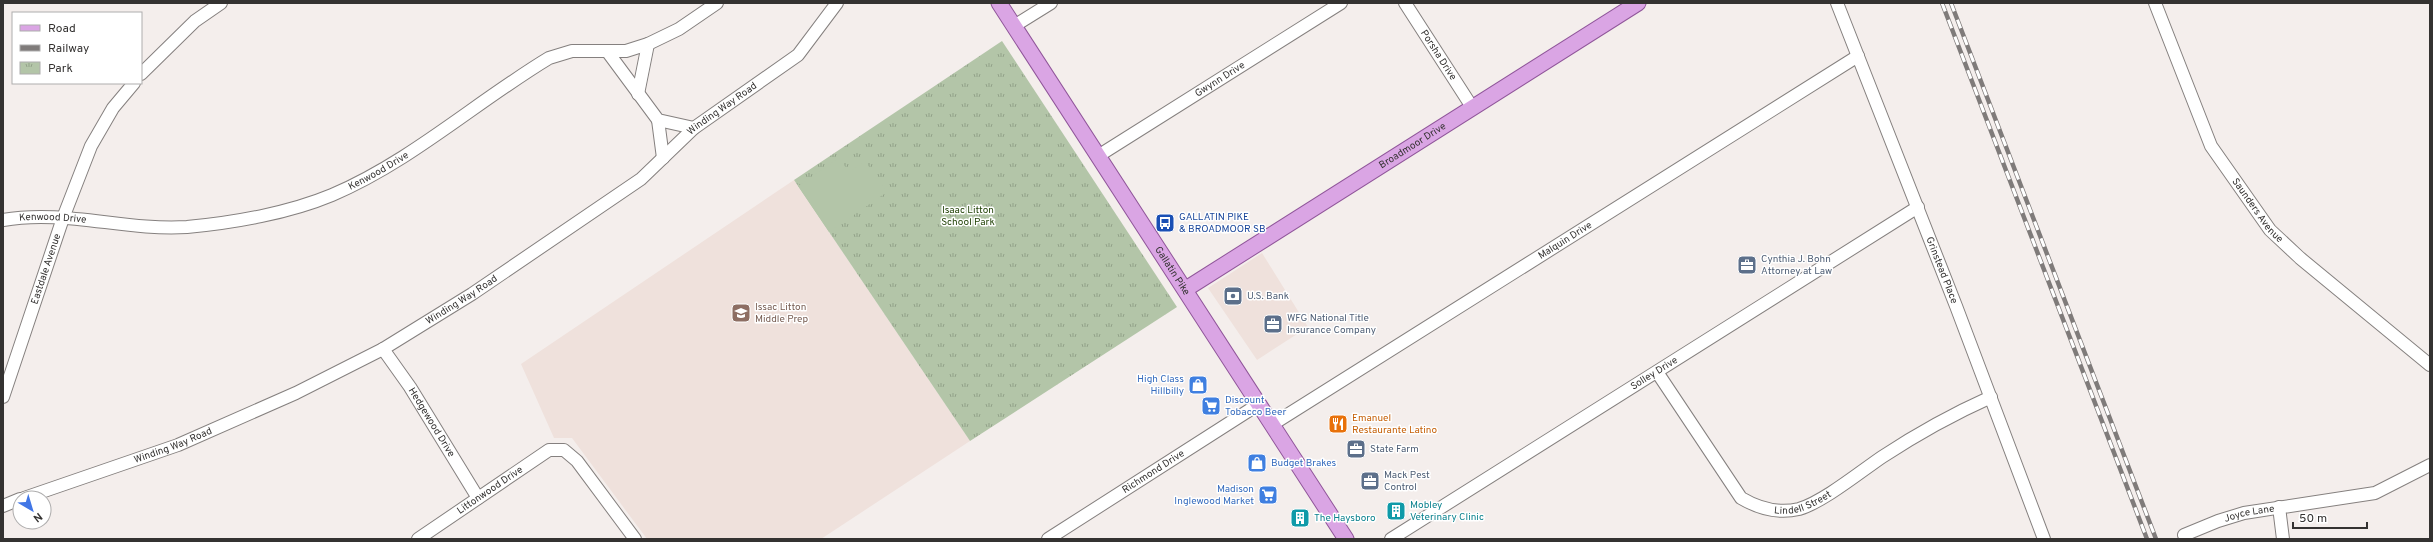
<svg xmlns="http://www.w3.org/2000/svg" width="2433" height="542" font-family="Overpass,sans-serif">
	<style>
		.built { fill: #efe1dc }
		.park { fill: url(#park-tufts) }
		.pitch { fill: #b3c5a8 }
		.lines { fill: none; stroke-linecap: round; stroke-linejoin: round }
		.minor-casing { stroke: #85807f; stroke-width: 14 }
		.major-casing { stroke: #90569a; stroke-width: 17 }
		.minor { stroke: #fff; stroke-width: 12 }
		.major { stroke: #daa5e4; stroke-width: 15 }
		.rail-casing { stroke: #7f7b7a; stroke-width: 4.5 }
		.rail { stroke: #fff; stroke-width: 3; stroke-dasharray: 9; stroke-linecap: butt }
		.labels { text-anchor: middle; dominant-baseline: central; stroke-width: 3; stroke-linejoin: round; paint-order: stroke }
		.street-label { font-size: 10px; fill: #343231; stroke: #fff }
		.park-label { font-size: 10px; fill: #1c3e00; stroke: #fff }
		.transit-label { font-size: 10px; fill: #164399; stroke: #fff; text-anchor: start }
		.service-label { font-size: 10px; fill: #4e5e75; stroke: #fff; text-anchor: start }
		.education-label { font-size: 10px; fill: #785e54; stroke: #fff; text-anchor: start }
		.shop-label { font-size: 10px; fill: #366cbe; stroke: #fff; text-anchor: end }
		.food-label { font-size: 10px; fill: #c56008; stroke: #fff; text-anchor: start }
		.culture-label { font-size: 10px; fill: #0d838f; stroke: #fff; text-anchor: start }
	</style>
	<defs>
		<pattern id="park-tufts" width="24" height="20" patternUnits="userSpaceOnUse"><rect width="24" height="20" fill="#b3c5a8"/><path d="M3 7l-1-3M5 7V3M7 7l1-3M15 17l-1-3M17 17v-4M19 17l1-3" fill="none" stroke="#92a189"/></pattern>
	</defs>
	<rect width="100%" height="100%" fill="#f4eeec"/>
	<path class="built" d="M794 180 970 441 821 539H647L572 438H554L521 364Z
		M1262 253 1308 327 1257 360 1208 288Z"/>
	<path class="park" d="M1002 41 1177 307 970 441 794 180Z"/>
	<path class="pitch" d="M839 158 849 172 865 161 887 192 829 232 798 186Z"/>
	<g class="lines">
		<defs>
			<g id="minor">
				<path id="s1" d="M1405 3 1472 107"/>
				<path id="s2" d="M1837 3 1956 306 2044 539"/>
				<path id="s3" d="M2155 3 2211 146 2270 230 2300 258 2430 365"/>
				<path d="M1014 26 1051 3"/>
				<path d="M607 51 658 120 694 128"/>
				<path d="M141 74 195 21 221 3"/>
				<path d="M638 94 648 44"/>
				<path d="M658 120 663 158"/>
				<path id="s4" d="M1098 156 1341 3"/>
				<path id="s5" d="M3 220C64 209 125 231 187 227 233 223 289 213 332 195 410 162 476 102 549 58L572 51H626L648 44 679 29 717 3"/>
				<path id="s6" d="M383 349 410 387 478 498"/>
				<path id="s7" d="M1657 372 1741 498C1758 508 1778 514 1799 509 1823 502 1860 472 1882 457 1917 434 1953 414 1991 397"/>
				<path id="s8" d="M3 397 63 218 91 146 113 108 134 83"/>
				<path id="s9" d="M1273 424 1858 56"/>
				<path id="s10" d="M24 498 178 445 296 393 383 349 472 294 641 179 694 128 798 55 837 3"/>
				<path d="M3 506 20 499"/>
				<path d="M2279 507 2283 539"/>
				<path id="s11" d="M2184 535 2218 521 2244 513 2375 493 2430 465"/>
				<path id="s12" d="M418 539 549 450H564L577 461 635 539"/>
				<path id="s13" d="M1048 539 1259 404"/>
				<path id="s14" d="M1391 539 1918 207"/>
			</g>
			<g id="major">
				<path id="s15" d="M999 3 1346 539"/>
				<path id="s16" d="M1186 289 1638 3"/>
			</g>
		</defs>
		<use href="#minor" class="minor-casing"/>
		<use href="#major" class="major-casing"/>
		<use href="#minor" class="minor"/>
		<use href="#major" class="major"/>
		<defs>
			<path id="rail" d="M1942 3 2147 539
				M1951 3 2156 539"/>
		</defs>
		<use href="#rail" class="rail-casing"/>
		<use href="#rail" class="rail"/>
	</g>
	<defs>
		<symbol id="bus-square" viewBox="-11 -11 22 22"><rect x="-9" y="-9" width="18" height="18" rx="4" fill="#1a4fb4" stroke="#fff"/><path d="M-5-6H5V4H4V6H2V4H-2V6H-4V4H-5ZM-3.5-4V0h7V-4ZM-3.5 1.2v1.5H-2V1.2ZM2 1.2v1.5H3.5V1.2Z" fill="#fff"/></symbol>
		<symbol id="office-square" viewBox="-11 -11 22 22"><rect x="-9" y="-9" width="18" height="18" rx="4" fill="#5c6f8a" stroke="#fff"/><path d="M-6-3h4V-5.5h4V-3h4V5H-6ZM-1-4.5V-3h2v-1.5ZM-6 0V1H6V0Z" fill="#fff"/></symbol>
		<symbol id="bank-square" viewBox="-11 -11 22 22"><rect x="-9" y="-9" width="18" height="18" rx="4" fill="#5c6f8a" stroke="#fff"/><path d="M-6-4H6V4H-6ZM0-2.3a2.3 2.3 0 1 0 0 4.6a2.3 2.3 0 1 0 0-4.6Z" fill="#fff"/></symbol>
		<symbol id="school-square" viewBox="-11 -11 22 22"><rect x="-9" y="-9" width="18" height="18" rx="4" fill="#8d6e63" stroke="#fff"/><path d="M0-5L7-2L0 1L-7-2ZM-4 1L0 2.5L4 1V4Q0 6-4 4Z" fill="#fff"/></symbol>
		<symbol id="shop-square" viewBox="-11 -11 22 22"><rect x="-9" y="-9" width="18" height="18" rx="4" fill="#3f7fe0" stroke="#fff"/><path d="M-5-2.5h2.3a2.7 3.5 0 0 1 5.4 0H5L5.5 6h-11ZM-1.5-2.5h3a1.5 2.3 0 0 0-3 0Z" fill="#fff"/></symbol>
		<symbol id="supermarket-square" viewBox="-11 -11 22 22"><rect x="-9" y="-9" width="18" height="18" rx="4" fill="#3f7fe0" stroke="#fff"/><path d="M-6-5.5h2.5l.6 2H6L4.5 2H-2.5L-4.4-4H-6ZM-1.5 3.2a1.3 1.3 0 1 0 .1 0ZM3 3.2a1.3 1.3 0 1 0 .1 0Z" fill="#fff"/></symbol>
		<symbol id="restaurant-square" viewBox="-11 -11 22 22"><rect x="-9" y="-9" width="18" height="18" rx="4" fill="#e8710a" stroke="#fff"/><path d="M-5-6h1v4h1v-4h1v4h1v-4h1v5L-1.5 .5V6h-2V.5L-5-1ZM5-6V6H3V1.5H1.5Q1.5-4 5-6Z" fill="#fff"/></symbol>
		<symbol id="building-square" viewBox="-11 -11 22 22"><rect x="-9" y="-9" width="18" height="18" rx="4" fill="#0f9aa8" stroke="#fff"/><path d="M-4-6H4V6H1V3H-1V6H-4ZM-2.5-4.3h1.7v1.8h-1.7ZM.8-4.3h1.7v1.8H.8ZM-2.5-1h1.7V.8h-1.7ZM.8-1h1.7V.8H.8Z" fill="#fff"/></symbol>
	</defs>
	<g fill-rule="evenodd">
		<use href="#bus-square" x="1154" y="212" width="22" height="22"/>
		<use href="#office-square" x="1736" y="254" width="22" height="22"/>
		<use href="#bank-square" x="1222" y="285" width="22" height="22"/>
		<use href="#school-square" x="730" y="302" width="22" height="22"/>
		<use href="#office-square" x="1262" y="313" width="22" height="22"/>
		<use href="#shop-square" x="1187" y="374" width="22" height="22"/>
		<use href="#supermarket-square" x="1200" y="395" width="22" height="22"/>
		<use href="#restaurant-square" x="1327" y="413" width="22" height="22"/>
		<use href="#office-square" x="1345" y="438" width="22" height="22"/>
		<use href="#shop-square" x="1246" y="452" width="22" height="22"/>
		<use href="#office-square" x="1359" y="470" width="22" height="22"/>
		<use href="#supermarket-square" x="1257" y="484" width="22" height="22"/>
		<use href="#building-square" x="1385" y="500" width="22" height="22"/>
		<use href="#building-square" x="1289" y="507" width="22" height="22"/>
	</g>
	<g class="labels">
		<g class="street-label">
			<text stroke="none"><textPath href="#s1" startOffset="62">Porsha Drive</textPath></text>
			<text stroke="none"><textPath href="#s4" startOffset="144">Gwynn Drive</textPath></text>
			<text stroke="none"><textPath href="#s10" startOffset="806">Winding Way Road</textPath></text>
			<text stroke="none"><textPath href="#s16" startOffset="268">Broadmoor Drive</textPath></text>
			<text stroke="none"><textPath href="#s5" startOffset="386">Kenwood Drive</textPath></text>
			<text stroke="none"><textPath href="#s3" startOffset="233">Saunders Avenue</textPath></text>
			<text stroke="none"><textPath href="#s5" startOffset="50">Kenwood Drive</textPath></text>
			<text stroke="none"><textPath href="#s9" startOffset="345">Malquin Drive</textPath></text>
			<text stroke="none"><textPath href="#s8" startOffset="135">Eastdale Avenue</textPath></text>
			<text stroke="none"><textPath href="#s15" startOffset="319">Gallatin Pike</textPath></text>
			<text stroke="none"><textPath href="#s2" startOffset="287">Grinstead Place</textPath></text>
			<text stroke="none"><textPath href="#s10" startOffset="482">Winding Way Road</textPath></text>
			<text stroke="none"><textPath href="#s14" startOffset="311">Solley Drive</textPath></text>
			<text stroke="none"><textPath href="#s6" startOffset="88">Hedgewood Drive</textPath></text>
			<text stroke="none"><textPath href="#s10" startOffset="158">Winding Way Road</textPath></text>
			<text stroke="none"><textPath href="#s13" startOffset="125">Richmond Drive</textPath></text>
			<text stroke="none"><textPath href="#s12" startOffset="87">Littonwood Drive</textPath></text>
			<text stroke="none"><textPath href="#s7" startOffset="217">Lindell Street</textPath></text>
			<text stroke="none"><textPath href="#s11" startOffset="69">Joyce Lane</textPath></text>
		</g>
		<g class="park-label">
			<text x="968" y="210">Isaac Litton<tspan x="968" dy="12">School Park</tspan></text>
		</g>
		<g class="transit-label">
			<text x="1179" y="217">GALLATIN PIKE<tspan x="1179" dy="12">&amp; BROADMOOR SB</tspan></text>
		</g>
		<g class="service-label">
			<text x="1761" y="259">Cynthia J. Bohn<tspan x="1761" dy="12">Attorney at Law</tspan></text>
			<text x="1247" y="296">U.S. Bank</text>
			<text x="1287" y="318">WFG National Title<tspan x="1287" dy="12">Insurance Company</tspan></text>
			<text x="1370" y="449">State Farm</text>
			<text x="1384" y="475">Mack Pest<tspan x="1384" dy="12">Control</tspan></text>
		</g>
		<g class="education-label">
			<text x="755" y="307">Issac Litton<tspan x="755" dy="12">Middle Prep</tspan></text>
		</g>
		<g class="shop-label">
			<text x="1184" y="379">High Class<tspan x="1184" dy="12">Hillbilly</tspan></text>
			<text x="1225" y="400" text-anchor="start">Discount<tspan x="1225" dy="12">Tobacco Beer</tspan></text>
			<text x="1271" y="463" text-anchor="start">Budget Brakes</text>
			<text x="1254" y="489">Madison<tspan x="1254" dy="12">Inglewood Market</tspan></text>
		</g>
		<g class="food-label">
			<text x="1352" y="418">Emanuel<tspan x="1352" dy="12">Restaurante Latino</tspan></text>
		</g>
		<g class="culture-label">
			<text x="1410" y="505">Mobley<tspan x="1410" dy="12">Veterinary Clinic</tspan></text>
			<text x="1314" y="518">The Haysboro</text>
		</g>
	</g>
	<rect width="2433" height="542" fill="none" stroke="#343231" stroke-width="8"/>
	<rect x="12" y="12" width="130" height="72" fill="#ffffff" stroke="#aeadad"/>
	<rect x="20" y="25" width="20" height="6" fill="#daa5e4" stroke="#aeadad"/>
	<text x="48" y="32" font-size="12" fill="#343231">Road</text>
	<rect x="20" y="45" width="20" height="6" fill="#7f7b7a" stroke="#aeadad"/>
	<text x="48" y="52" font-size="12" fill="#343231">Railway</text>
	<rect x="20" y="62" width="20" height="12" fill="url(#park-tufts)" stroke="#aeadad"/>
	<text x="48" y="72" font-size="12" fill="#343231">Park</text>
	<g transform="translate(32 510) rotate(142)"><circle r="19" fill="#ffffff" stroke="#aeadad"/>
	<path d="M0-3L7 15L0 10L-7 15Z" fill="#4176e6"/>
	<text y="-6" font-size="11" font-weight="bold" text-anchor="middle" fill="#343231">N</text>
	</g>
	<path d="M2293 522v6h74v-6" fill="none" stroke="#343231" stroke-width="2"/>
	<text x="2299" y="522" font-size="12" fill="#343231" stroke="#ffffff" stroke-width="3" paint-order="stroke">50 m</text>
</svg>
